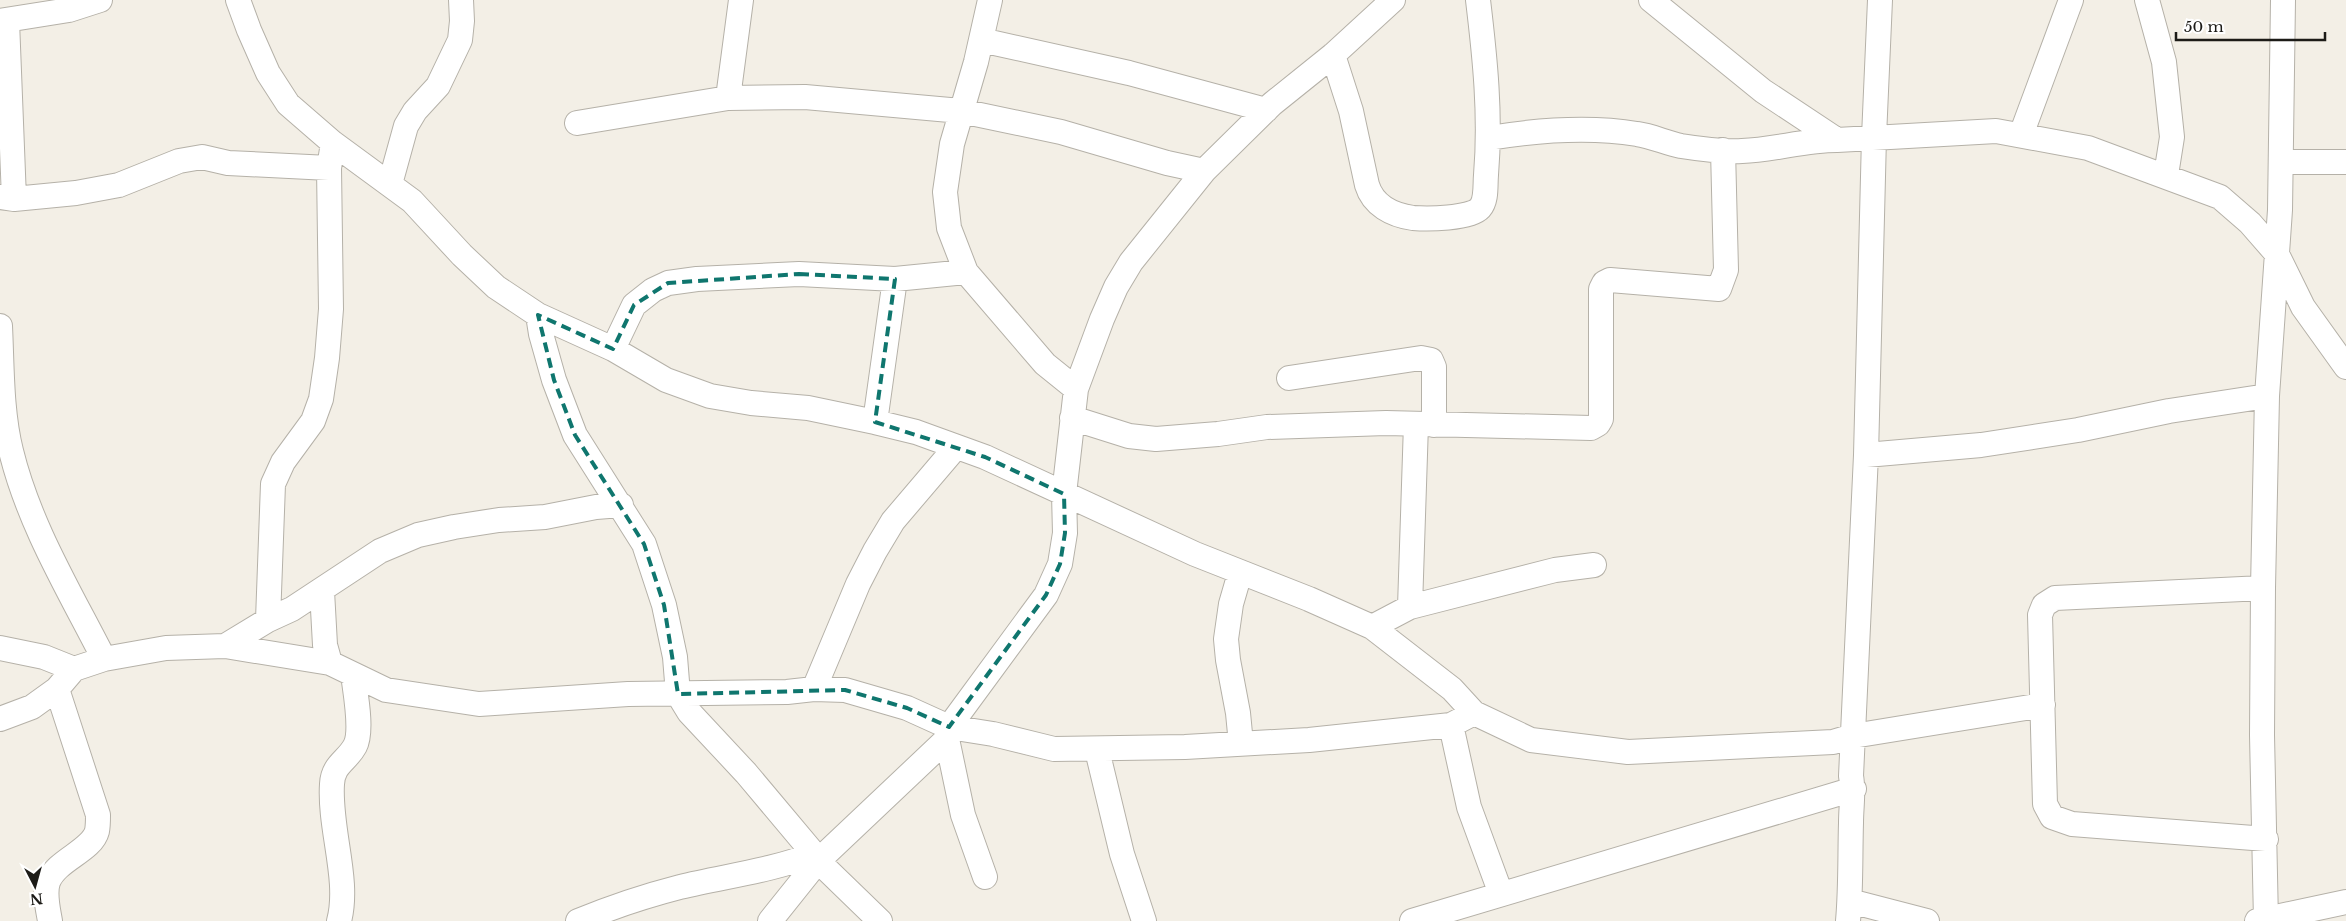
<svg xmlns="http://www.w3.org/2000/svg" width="2346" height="921" font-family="'Libre Baskerville',serif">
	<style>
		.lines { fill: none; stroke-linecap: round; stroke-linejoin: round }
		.minor-casing { stroke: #b5b1a8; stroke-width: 26 }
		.minor { stroke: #fff; stroke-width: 24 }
		.marked { fill: none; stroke: #0f766e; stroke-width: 4; stroke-dasharray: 10 6; stroke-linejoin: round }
	</style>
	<rect width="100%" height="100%" fill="#f3efe6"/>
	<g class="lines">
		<defs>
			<path id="minor" d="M238 0 249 30 268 73 288 104 333 143 412 201 462 255 496 287 538 315 613 349 666 380 710 396 751 403 808 408 875 422 916 432 985 457 1195 554 1309 599 1372 627 1452 689 1474 713 1531 740 1628 752 1833 742 1853 736 2043 705
				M990 0 976 62 952 144 945 192 949 228 966 272 1045 364 1076 389
				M1651 0 1763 91 1837 140 1996 131 2088 148 2220 197 2250 223 2277 254 2303 307 2346 367
				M2147 0 2164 62 2172 137 2166 175
				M0 21 69 10 100 0
				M7 21 14 199
				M981 40 1129 73 1266 110
				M1333 55 1351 111 1367 185C1373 205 1392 215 1413 218 1427 219 1470 219 1480 208 1487 200 1485 185 1486 175 1491 116 1485 58 1478 0
				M728 98 741 0
				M577 123 728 98 805 97 961 111 1061 132 1167 163 1204 171
				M2021 135 2071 0
				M1489 138C1538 130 1588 126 1637 134 1652 136 1666 143 1681 146 1700 149 1723 152 1742 151 1774 150 1805 140 1837 140
				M2281 162H2346
				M390 184 406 126 415 111 438 86 460 40 462 21 461 0
				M0 197 14 199 76 193 119 185 179 161 202 157 228 163 329 168
				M538 315 541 334 554 380 575 435 644 544 664 605 675 657 678 694 689 712 746 773 814 854
				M0 326C2 366 1 411 11 451 29 525 70 592 104 659
				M613 349 634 305 653 290 668 283 697 279 799 274 895 279 966 272
				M1289 378 1421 358 1431 360 1434 367V425
				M1072 418 1129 436 1156 439 1218 434 1267 427 1386 423 1591 428 1598 424 1601 419V289L1604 283 1610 280 1719 289 1726 270 1723 150
				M875 422 895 279
				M1866 455 1981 445 2078 430 2169 411 2267 396
				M1240 573 1231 604 1226 639 1228 660 1238 713 1241 744
				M2263 588 2055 598 2044 605 2040 615 2045 804 2052 817 2072 824 2266 839
				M322 591 325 645 330 663
				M1410 607 1416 424
				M268 620 273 484 283 462 313 421 321 399 327 358 331 309 329 168 333 143
				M1372 627 1410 607 1555 570 1594 565
				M225 646 330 663 386 690 479 704 628 694 787 692 814 689 845 690 907 708 949 727 993 734 1054 749 1185 747 1309 740 1451 725 1474 713
				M0 648 44 657 74 669
				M814 689 858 584 875 551 893 521 956 447
				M0 719 32 707 57 689 74 669 104 659 166 648 225 646 268 620 292 609 380 551 418 535 454 527 499 520 545 517 596 507 621 505
				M1451 725 1469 807 1501 894
				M947 739 963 815 985 877
				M1097 750 1122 854 1144 921
				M1850 901 1927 921
				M50 921C48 909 44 894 48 882 56 860 92 851 97 831 98 826 98 820 98 815L57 689
				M339 921C350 880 329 829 332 784 333 764 347 761 355 746 363 731 355 691 353 674
				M578 921C612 907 645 896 680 887 725 876 771 871 814 854L818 861 880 921
				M770 921 818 861 947 739 949 727 1046 595 1060 564 1065 533 1064 494 1076 389 1102 319 1116 287 1131 262 1204 171 1272 104 1333 55 1393 0
				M1412 921 1854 789
				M1848 921C1851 888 1850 856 1851 823 1851 806 1854 792 1851 776L1866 455 1874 137 1880 0
				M2257 921 2346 902
				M2266 921 2262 735 2263 588 2267 396 2280 210 2283 0"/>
		</defs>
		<use href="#minor" class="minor-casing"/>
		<use href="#minor" class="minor"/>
	</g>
	<path class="marked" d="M799 274 895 279 875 422 985 457 1064 494 1065 533 1060 564 1046 595 949 727 907 708 845 690 678 694 664 605 644 544 575 435 554 380 538 315 613 349 634 305 668 283Z"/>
	<g transform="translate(35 886) rotate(174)" stroke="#ffffff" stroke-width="4" paint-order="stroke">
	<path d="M0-4L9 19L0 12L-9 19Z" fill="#1c1b17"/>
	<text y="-8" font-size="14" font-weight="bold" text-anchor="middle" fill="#1c1b17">N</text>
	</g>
	<path d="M2176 32v8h149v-8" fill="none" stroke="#1c1b17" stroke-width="2.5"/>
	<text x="2184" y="32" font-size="15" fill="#1c1b17" stroke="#ffffff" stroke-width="4" paint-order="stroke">50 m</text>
</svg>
